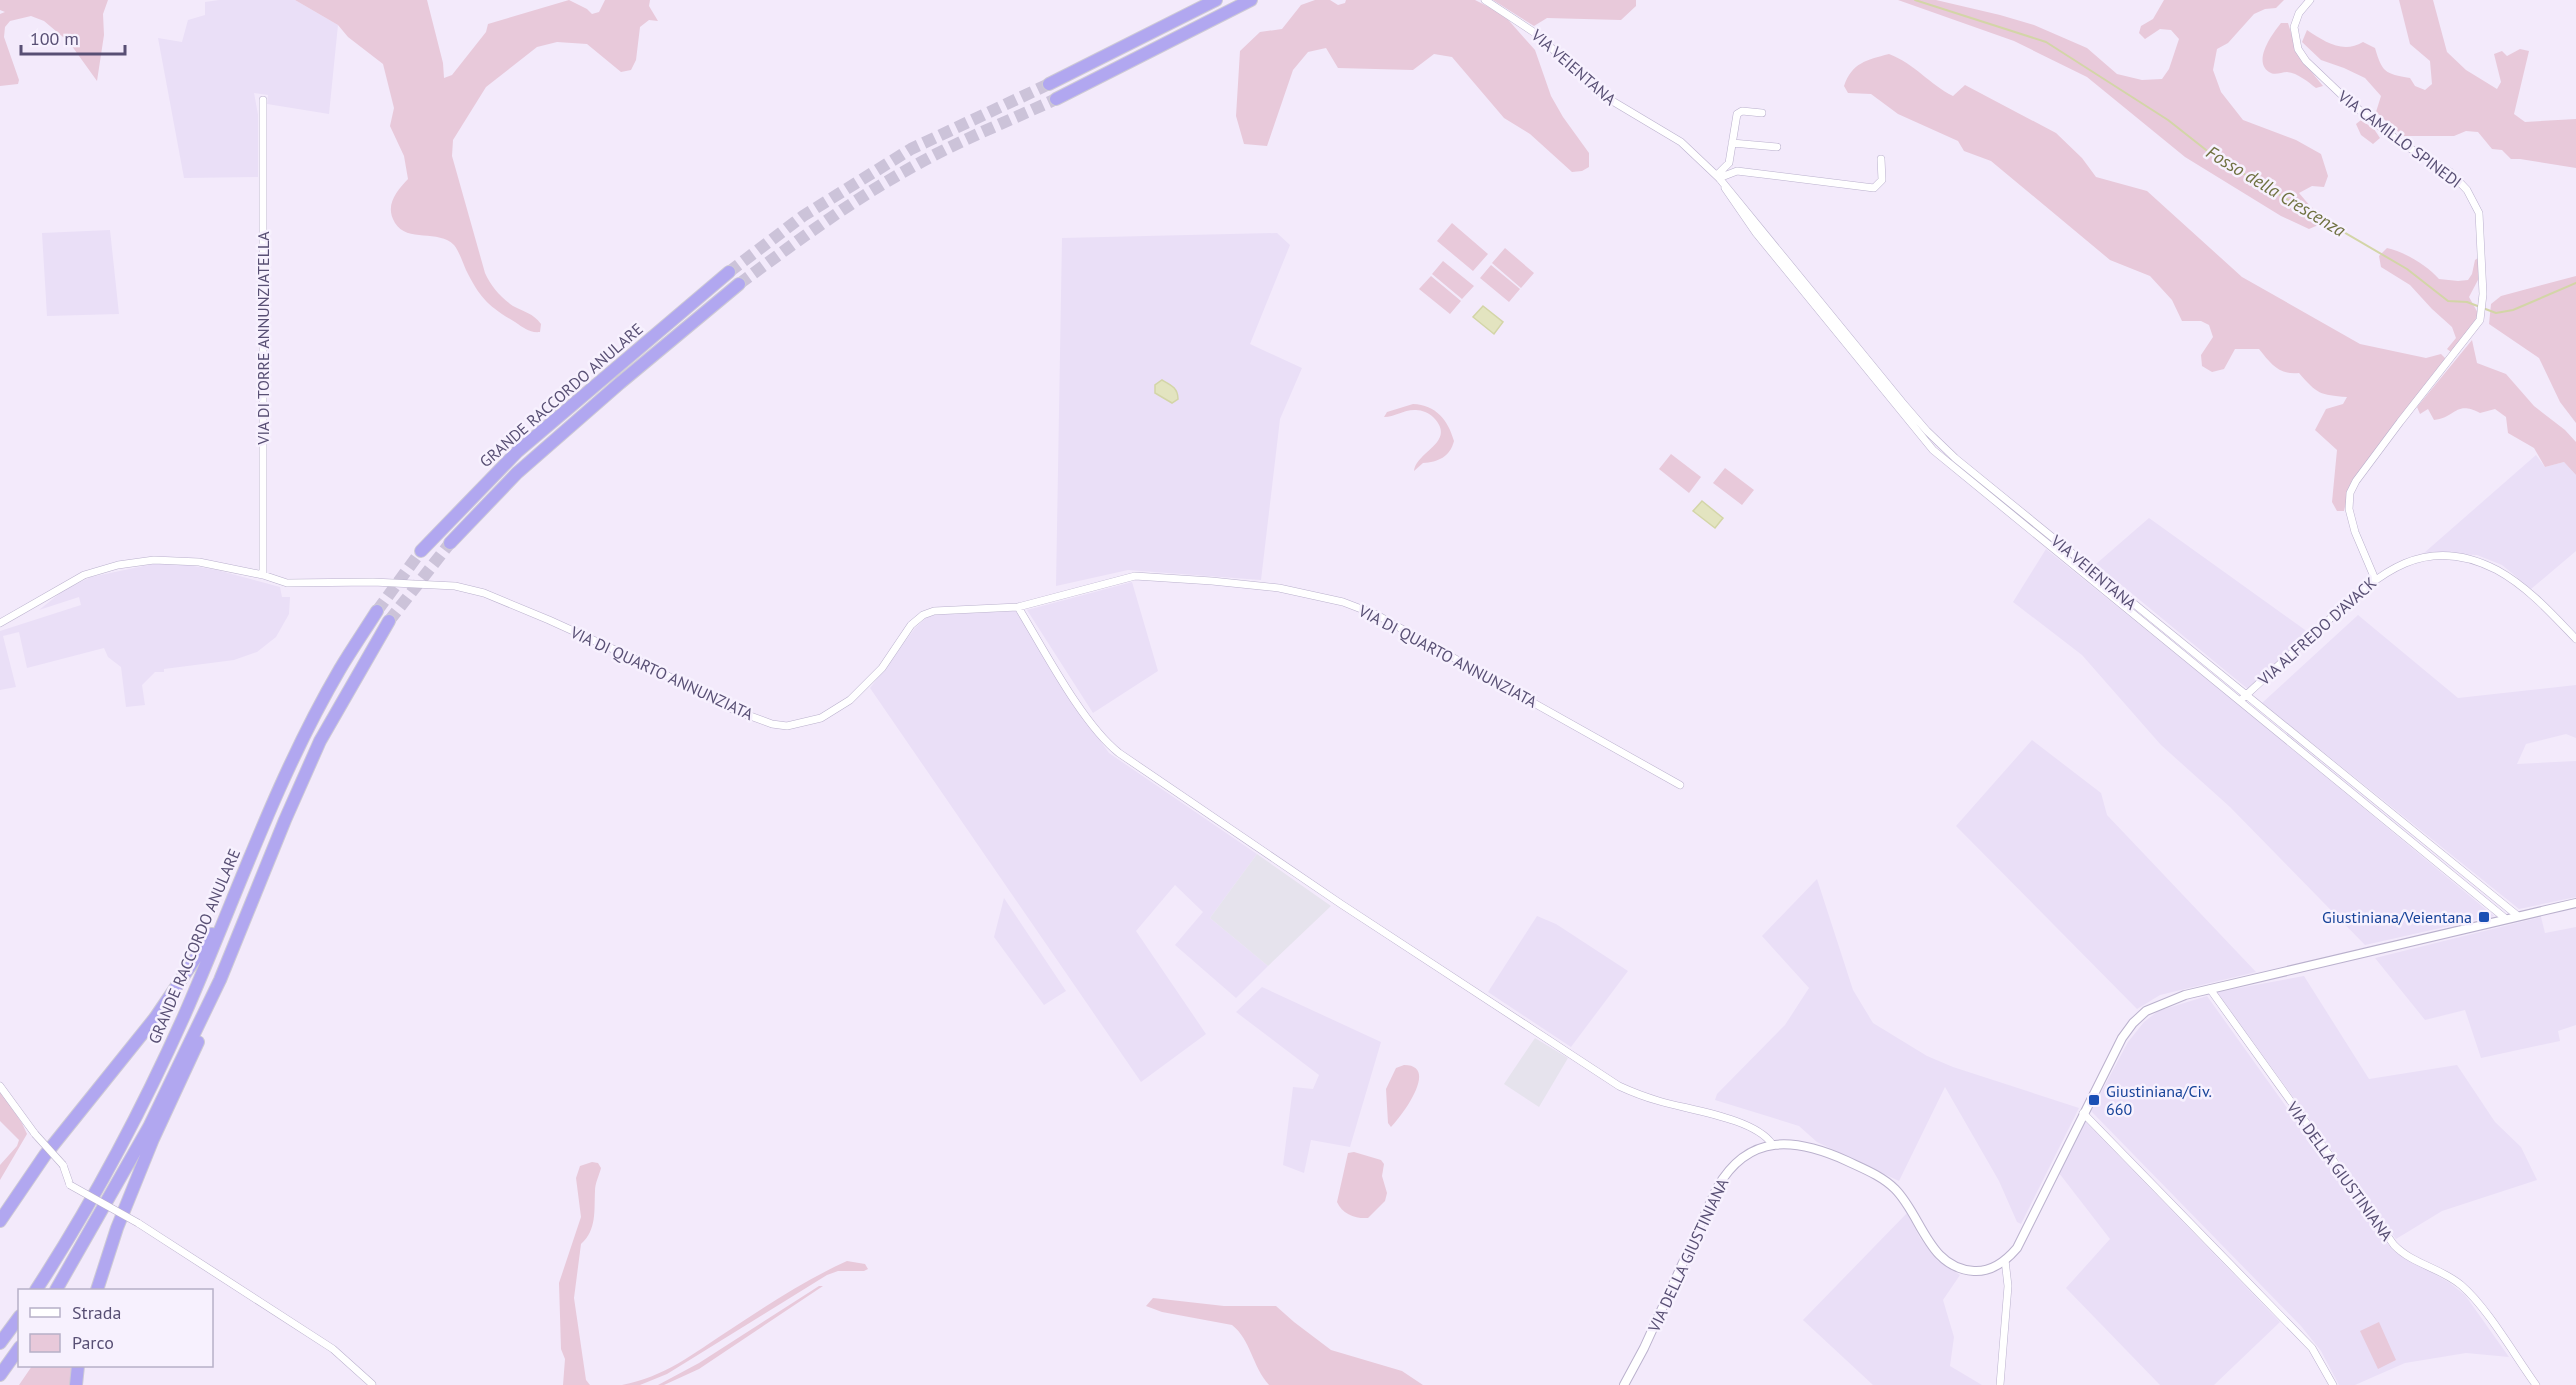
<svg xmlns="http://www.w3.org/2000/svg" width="2576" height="1385" font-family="'PT Sans',sans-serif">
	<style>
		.residential { fill: #eadff7 }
		.industrial { fill: #e6e3ed }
		.green { fill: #e8c9da }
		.water { fill: #e3e4c0; stroke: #d3d5a7; stroke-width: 1.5 }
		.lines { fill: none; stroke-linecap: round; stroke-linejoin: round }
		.stream { stroke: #d3d5a7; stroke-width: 2 }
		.motorway-tunnel { stroke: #ccc3d9; stroke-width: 12; stroke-dasharray: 12 6; stroke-linecap: butt }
		.minor-casing { stroke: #bab1cd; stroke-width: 8 }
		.tertiary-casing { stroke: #bab1cd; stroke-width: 10 }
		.motorway-casing { stroke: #cdcad5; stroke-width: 14 }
		.minor { stroke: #fff; stroke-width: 7 }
		.tertiary { stroke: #fff; stroke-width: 8 }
		.motorway { stroke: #b1a7f0; stroke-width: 12 }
		.minor-bridge-casing { stroke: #bab1cd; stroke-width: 8; stroke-linecap: butt }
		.minor-bridge { stroke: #fff; stroke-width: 7 }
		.transit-dot { fill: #1a4fb4; stroke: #f7f1fe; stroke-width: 2 }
		.labels { text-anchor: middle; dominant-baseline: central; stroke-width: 5; stroke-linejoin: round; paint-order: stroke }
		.street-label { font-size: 16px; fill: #584f74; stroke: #f7f1fe }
		.transit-label { font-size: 16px; fill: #164399; stroke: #f7f1fe; text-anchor: end }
		.water-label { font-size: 18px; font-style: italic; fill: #6f7140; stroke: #f7f1fe }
	</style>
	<rect width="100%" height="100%" fill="#f3eafb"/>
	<path class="residential" d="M219 0H295L338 25 329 114 267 104 268 95 254 93 258 115V177L184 178 158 38 182 42 188 20 205 15V2Z
		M110 230 119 314 47 316 42 233Z
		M1277 233 1290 245 1250 344 1302 368 1280 419 1261 580 1128 570 1056 586 1062 238Z
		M2536 455 2545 467 2564 462 2576 475V551L2531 589 2502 565 2477 555 2424 553Z
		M2149 518 2312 635 2249 690 2096 564Z
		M2046 549 2239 705 2494 916 2365 945 2230 807 2161 745 2082 655 2013 602Z
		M158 563 182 564 217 570 280 587 282 597H290L289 614 276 637 257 652 234 660 164 669V672H155L142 685 145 705 126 707 121 667 108 657 104 648 27 668 19 632 3 636 16 687 0 690V631L81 605 79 597 39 610 64 590 91 577Z
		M1132 582 1158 671 1093 713 1027 610Z
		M1016 611 1069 697 1109 753 1257 854 1210 918 1268 966 1236 998 1175 945 1203 912 1175 885 1136 931 1206 1034 1141 1082 870 688 915 628 927 617 938 614Z
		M2358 615 2458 698 2576 685V738L2566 734 2526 744 2517 764 2576 761V897L2519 909 2262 703Z
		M2032 740 2101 793 2107 815 2256 972 2160 995 2137 1009 1956 826Z
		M1817 879 1853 990 1873 1023 1927 1056 1953 1067 2079 1108 2021 1224 2017 1222 1999 1181 1945 1087 1899 1181 1817 1142 1799 1126 1715 1100 1717 1094 1785 1025 1809 988 1762 936Z
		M1004 898 1066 991 1044 1005 994 937Z
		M1537 916 1556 924 1628 971 1571 1047 1488 992Z
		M2541 917 2545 933 2576 927V1025L2558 1031 2560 1041 2481 1058 2465 1010 2425 1020 2375 958Z
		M2304 976 2369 1079 2457 1065 2495 1122 2521 1147 2537 1180 2442 1211 2396 1239 2217 992Z
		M1262 987 1381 1042 1350 1147 1311 1140 1304 1173 1283 1165 1293 1087 1313 1089 1319 1075 1236 1012Z
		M2207 996 2370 1224 2394 1251 2450 1283 2465 1295 2509 1357 2466 1353 2405 1363 2355 1385H2339L2321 1351 2301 1326 2091 1111 2128 1042 2144 1022 2158 1011Z
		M2085 1121 2280 1322 2214 1385H2160L2066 1288 2110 1239 2059 1173Z
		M1907 1213 1920 1238 1938 1261 1960 1275 1943 1300 1954 1337 1950 1366 1982 1385H1873L1803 1320Z"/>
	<path class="industrial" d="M1257 854 1331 906 1268 966 1210 918Z
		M1535 1038 1568 1058 1539 1107 1504 1084Z"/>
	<path class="green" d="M0 0H108L103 14 104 35 97 81 69 42 44 21 31 16 10 21 5 27 4 37 19 80 18 84 0 86V14L5 12 0 10Z
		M295 0H427L443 63 444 78 452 75 486 32 488 24 569 0 587 9 592 14 599 12 605 0H650L649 6 658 21 649 20 640 27 636 60 631 70 621 72 587 44 557 42 537 47 486 87 453 140 452 156 485 273C491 286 500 297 513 306 524 312 533 313 541 324L540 332C529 333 524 328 515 322 488 306 480 298 466 270 463 263 459 251 454 245 439 229 407 243 395 223 384 205 397 191 408 179L404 156 390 126 394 108 383 64 348 37 338 25Z
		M1315 0H1330L1338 5 1345 3 1346 0H1475L1503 14 1535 50 1551 96 1563 117 1589 153V167L1582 171 1572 172 1530 134 1504 118 1452 57 1434 54 1413 70 1338 68 1326 48 1308 52 1293 70 1267 146 1244 144 1236 116 1240 51 1260 32 1282 29 1301 5Z
		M1493 0H1636V6L1621 20 1547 18 1534 26Z
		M1898 0H1936L2000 15 2034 25 2087 48 2117 74 2142 80 2162 79 2169 69 2179 39 2171 30 2160 29 2145 39 2139 33 2141 26 2153 19 2164 0H2284L2276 8 2265 9 2254 14 2228 43 2217 49 2213 70 2221 92 2243 120 2296 140 2321 154 2328 176 2324 187 2312 186 2299 193 2311 207 2324 214 2323 223 2309 229 2281 216 2185 157 2087 77 2014 41Z
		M2399 0H2433L2447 52 2466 70 2497 89 2501 82 2494 54 2502 51 2507 56 2520 49 2529 51 2514 114 2525 122 2576 119V168L2520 159H2511L2502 150 2492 149 2478 132 2466 131 2454 136H2403L2376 112 2381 96 2365 78 2344 68 2321 60 2302 42 2307 30C2325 42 2343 54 2363 42L2375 48C2382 72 2385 74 2410 78L2415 86 2425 90 2432 84 2430 61 2410 44Z
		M2281 23H2288L2298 55 2323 86 2316 88C2308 82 2298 73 2287 72 2281 72 2275 76 2269 72 2252 61 2273 33 2281 23Z
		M1889 54C1915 64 1929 84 1953 96L1965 85 2056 133 2082 158 2096 177 2147 191 2242 277 2360 344 2426 358 2441 354 2446 359 2349 490 2344 511H2337L2332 502 2337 450 2315 430 2326 409 2343 404 2347 397C2320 395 2317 394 2299 373 2279 375 2271 364 2259 349H2235L2224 369 2212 372 2202 366 2201 355 2213 337 2209 325 2201 321H2182L2172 300 2150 276 2110 260 1991 161 1964 151 1958 141 1898 114 1871 94 1848 93 1844 86C1852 63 1866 60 1889 54Z
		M2361 120 2374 129 2380 138 2373 144 2361 135 2356 124Z
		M1452 223 1488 254 1473 271 1437 241Z
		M1505 248 1534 273 1521 288 1492 263Z
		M2387 248C2403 251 2428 266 2439 279L2458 281 2468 280 2472 274 2475 260 2478 258 2479 278 2469 297 2478 313 2475 321 2451 352 2447 349 2456 338 2452 327 2432 309 2410 285 2381 267 2379 256Z
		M1443 261 1474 286 1462 299 1432 274Z
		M1491 265 1520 289 1509 302 1480 278Z
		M1431 276 1461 301 1450 314 1419 289Z
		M2576 276V423L2560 402 2539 358 2489 324 2491 304 2501 296Z
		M2472 340 2477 363 2506 374 2534 406 2565 430 2576 442V475L2564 462 2545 467 2534 448 2508 433 2506 417 2495 409 2480 413C2455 400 2456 418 2434 420L2428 409 2420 414 2417 407Z
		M1413 404C1436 405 1448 420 1454 441 1450 457 1438 462 1423 463L1414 471C1416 451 1458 442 1433 417 1429 413 1422 410 1416 410 1405 409 1395 417 1384 417L1387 412Z
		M1671 454 1701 477 1689 493 1659 469Z
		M1725 468 1754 490 1742 505 1713 483Z
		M1404 1065C1440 1065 1402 1116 1391 1127L1388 1123 1386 1089 1396 1068Z
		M0 1091 22 1123 27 1134 0 1180V1165L17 1146 19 1140 0 1121Z
		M1354 1152 1381 1160 1384 1164 1382 1176 1387 1193 1385 1201 1368 1218C1356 1219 1342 1214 1337 1202L1348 1153Z
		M592 1162 598 1163 601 1168C599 1176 595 1183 595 1191 594 1210 597 1230 581 1244L574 1298 586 1380 590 1385H563L565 1359 561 1349 559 1283 581 1217 576 1178 580 1166Z
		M847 1261 865 1264 868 1269 864 1271H838L827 1275 667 1374 640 1385H622C664 1377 693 1354 728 1331 766 1306 805 1280 847 1261Z
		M819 1286H823L699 1369 664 1385H658L699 1363Z
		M1153 1298 1224 1306H1276L1294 1322 1331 1350 1402 1371 1423 1385H1269C1252 1366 1251 1340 1232 1325L1162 1312 1146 1306Z
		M2379 1322 2396 1360 2378 1369 2360 1331Z
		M32 1366H74L72 1385H19Z"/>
	<path class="water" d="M1483 306 1503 322 1494 334 1473 317Z
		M1162 380C1171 385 1178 388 1178 399L1172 403 1155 393V385Z
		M1702 501 1723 518 1715 528 1693 511Z"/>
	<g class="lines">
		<path class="stream" d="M1915 0 2046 42 2168 120 2215 157 2407 269 2448 301 2467 302 2496 313 2513 310 2576 283"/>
		<path class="motorway-tunnel" d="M729 272 803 216 911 149 1049 84
			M739 284C796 242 852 200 914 166 960 140 1009 121 1056 99
			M377 611 421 551
			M389 621 450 543"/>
		<defs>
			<path id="minor" d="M1485 0 1535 33 1604 96 1681 142 1719 178 1902 402 1927 431 1955 458 2518 916
				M2310 0 2299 13 2294 27 2298 49 2306 61 2348 101 2401 143 2450 172 2467 190 2479 213 2483 294 2480 320 2400 422 2356 481 2350 493 2349 509 2355 532 2375 579
				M263 100V575
				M1732 143 1777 147
				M1717 175 1729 163 1737 114 1742 111 1762 113
				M1719 178 1737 171 1874 188 1882 180 1881 159
				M1725 188 1756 233 1933 450 2506 919
				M1018 607C1043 648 1082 724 1119 753L1341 904 1619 1086C1632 1092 1645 1097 1659 1101 1689 1110 1754 1118 1772 1144
				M0 623 84 575 118 565 154 560 199 562 263 575 287 583 373 582 455 586 484 593 549 620 637 660 734 710 772 724 787 726 821 718 850 700 882 668 911 625 923 615 934 611 1018 607 1135 576 1212 581 1279 588 1343 602 1377 615 1680 785
				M2243 698C2269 674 2295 650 2321 627 2374 579 2420 530 2497 570 2528 587 2552 614 2576 639
				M2210 989 2394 1245C2412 1264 2441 1268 2461 1285 2487 1307 2515 1356 2536 1385
				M0 1086 35 1134
				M2083 1113 2312 1348 2333 1385
				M63 1165 70 1185
				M138 1223 333 1349 372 1384
				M2000 1385 2008 1286 2005 1260"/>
			<path id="tertiary" d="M1624 1385 1644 1348 1717 1188C1749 1132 1796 1138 1847 1161 1864 1169 1882 1176 1895 1189 1922 1216 1928 1268 1974 1271 1992 1272 2006 1261 2017 1248L2122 1038 2133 1023 2146 1011 2185 995 2576 903"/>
			<path id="motorway" d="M1049 84 1216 0
				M1056 99 1251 0
				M450 543 517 473 620 383 739 284
				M421 551 517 452 729 272
				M0 1221 45 1155 155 1018 212 934
				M36 1290C92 1204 142 1110 184 1016 235 900 276 778 340 669 352 649 365 630 377 611
				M56 1290 149 1127 220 980 285 820 320 741 389 621
				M97 1290 117 1228 153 1139 198 1042
				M0 1343 20 1316
				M0 1375 20 1347
				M76 1385 78 1366"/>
		</defs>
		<use href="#minor" class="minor-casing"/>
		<use href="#tertiary" class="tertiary-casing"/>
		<use href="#motorway" class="motorway-casing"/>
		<use href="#minor" class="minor"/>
		<use href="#tertiary" class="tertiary"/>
		<use href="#motorway" class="motorway"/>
		<defs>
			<path id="minor-bridge" d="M35 1134 63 1165
				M70 1185 138 1223"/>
		</defs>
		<use href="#minor-bridge" class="minor-bridge-casing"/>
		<use href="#minor-bridge" class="minor-bridge"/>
	</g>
	<g class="transit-dot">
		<rect x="2478" y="911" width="12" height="12" rx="3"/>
		<rect x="2088" y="1094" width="12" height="12" rx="3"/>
	</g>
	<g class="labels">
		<g class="street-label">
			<text transform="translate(1574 67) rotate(41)">VIA VEIENTANA</text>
			<text transform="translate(2400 139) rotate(37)">VIA CAMILLO SPINEDI</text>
			<text transform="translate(263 338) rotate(-90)">VIA DI TORRE ANNUNZIATELLA</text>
			<text transform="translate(561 395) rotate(-41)">GRANDE RACCORDO ANULARE</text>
			<text transform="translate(2094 572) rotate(40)">VIA VEIENTANA</text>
			<text transform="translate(2317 631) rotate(-42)">VIA ALFREDO D'AVACK</text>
			<text transform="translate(1448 656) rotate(28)">VIA DI QUARTO ANNUNZIATA</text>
			<text transform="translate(662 673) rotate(25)">VIA DI QUARTO ANNUNZIATA</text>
			<text transform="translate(194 946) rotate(-67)">GRANDE RACCORDO ANULARE</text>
			<text transform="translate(2340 1171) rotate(54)">VIA DELLA GIUSTINIANA</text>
			<text transform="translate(1688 1255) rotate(-65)">VIA DELLA GIUSTINIANA</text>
		</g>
		<g class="transit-label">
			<text x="2472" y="917">Giustiniana/Veientana</text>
			<text x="2106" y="1091" text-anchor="start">Giustiniana/Civ.<tspan x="2106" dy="18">660</tspan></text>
		</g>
		<g class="water-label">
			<text transform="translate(2276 191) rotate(31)">Fosso della Crescenza</text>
		</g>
	</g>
	<rect x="18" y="1289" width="195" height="78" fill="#f7f1fe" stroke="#b7b0c7" stroke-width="1.5"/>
	<rect x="30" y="1308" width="30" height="9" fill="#ffffff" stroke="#b7b0c7" stroke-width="1.5"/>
	<text x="72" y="1319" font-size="18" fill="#584f74">Strada</text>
	<rect x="30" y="1334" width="30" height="18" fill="#e8c9da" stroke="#b7b0c7" stroke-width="1.5"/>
	<text x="72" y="1349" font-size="18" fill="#584f74">Parco</text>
	<path d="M21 45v9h104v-9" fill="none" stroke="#584f74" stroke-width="3"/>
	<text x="30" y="45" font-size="18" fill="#584f74" stroke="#f7f1fe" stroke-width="4.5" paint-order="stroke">100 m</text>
</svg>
